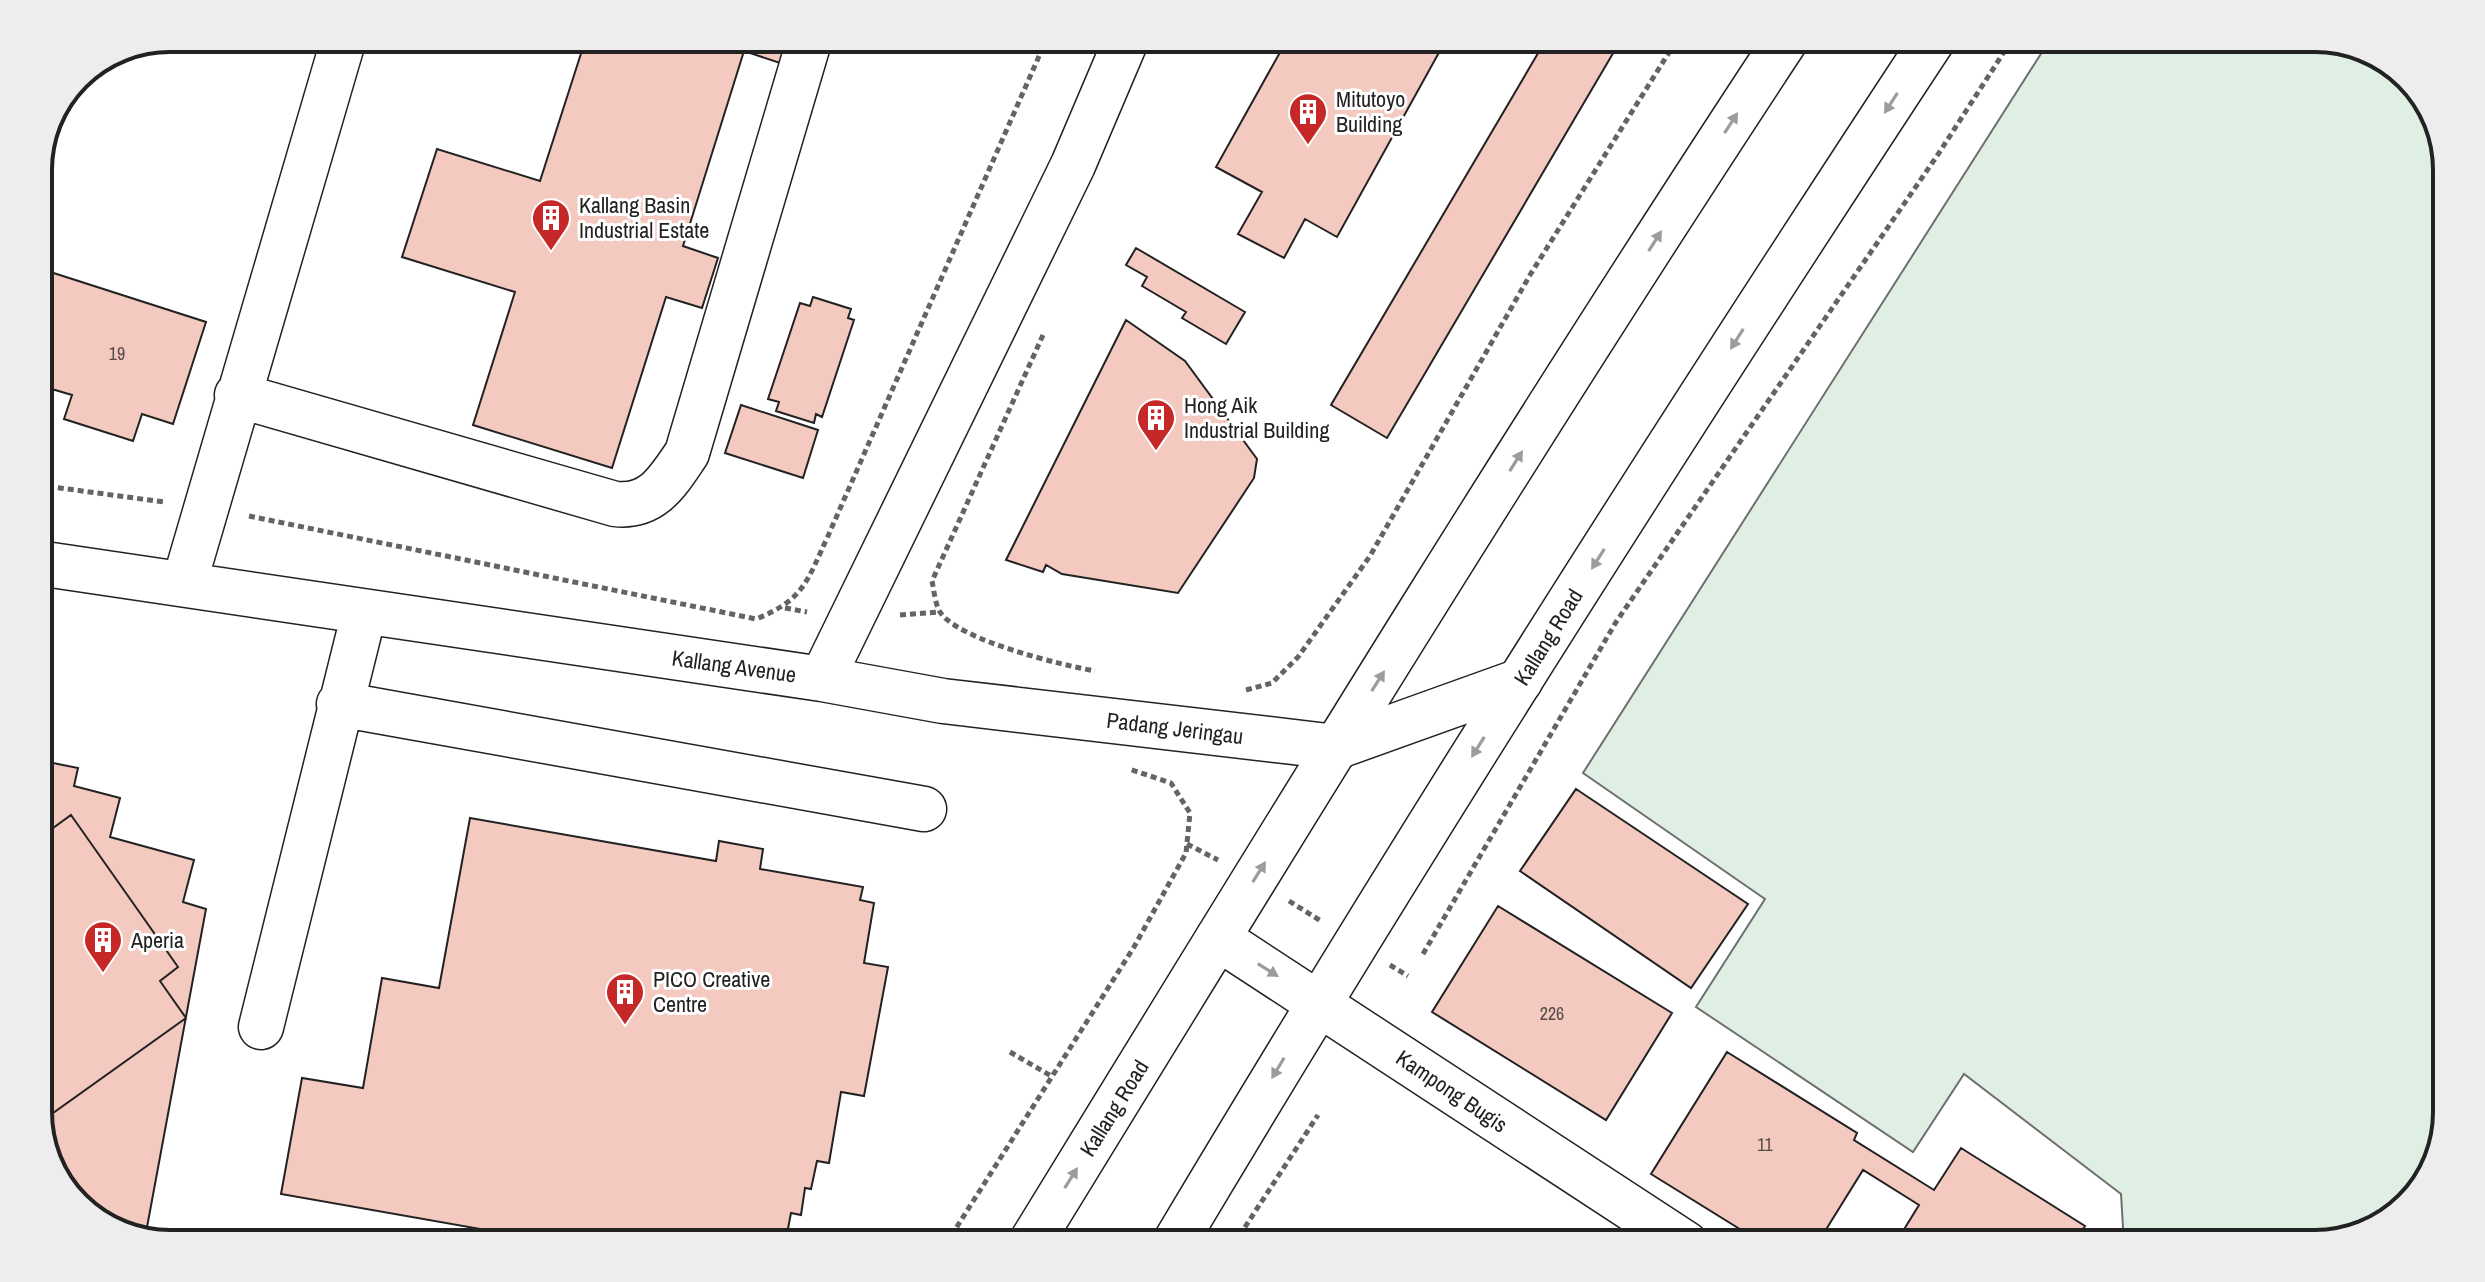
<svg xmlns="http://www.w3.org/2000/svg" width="2485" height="1282" font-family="'Archivo Narrow',sans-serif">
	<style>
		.green { fill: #e0efe3; stroke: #6f6f6f; stroke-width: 2 }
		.building { fill: #f3c9c0; stroke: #222; stroke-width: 2 }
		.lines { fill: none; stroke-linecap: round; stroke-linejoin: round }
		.minor-casing { stroke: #222; stroke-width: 47 }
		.major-casing { stroke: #222; stroke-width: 47 }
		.path { stroke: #646464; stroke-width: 5; stroke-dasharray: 6 4; stroke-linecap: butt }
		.minor { stroke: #fff; stroke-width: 44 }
		.major { stroke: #fff; stroke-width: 44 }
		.oneway { fill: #9c9c9c }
		.labels { text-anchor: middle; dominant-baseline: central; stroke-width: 6; stroke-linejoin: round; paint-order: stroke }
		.number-label { font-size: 18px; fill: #564c4a }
		.poi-label { font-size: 22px; fill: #222; stroke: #fff; text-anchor: start }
		.street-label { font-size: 22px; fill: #222; stroke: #fff }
		.rim { fill: none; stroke: #222; stroke-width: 4 }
	</style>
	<rect width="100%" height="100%" fill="#fff"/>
	<path class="green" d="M2051 38H2315L2374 52 2425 97 2447 162V1112L2433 1171 2381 1226 2316 1244H2124L2121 1194 1964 1074 1913 1152 1696 1007 1765 899 1583 773Z"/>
	<path class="building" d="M586 38H787L780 63 744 51 683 246 718 258 702 308 666 297 612 468 473 425 515 292 402 257 437 149 540 181Z
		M1288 38H1447L1337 237 1305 219 1284 258 1238 234 1262 192 1216 167Z
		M1547 38H1622L1387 438 1331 405Z
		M1136 248 1245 312 1226 344 1182 318 1186 312 1142 286 1147 277 1126 265Z
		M38 268 206 322 173 424 142 414 133 441 64 419 72 395 38 385Z
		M813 297 851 309 848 318 854 320 822 417 816 414 814 423 776 411 779 402 768 399 800 303 810 306Z
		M1126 320 1185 361 1257 459 1254 478 1178 593 1062 574 1046 565 1043 572 1006 560Z
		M741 405 818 430 803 478 725 453Z
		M38 760 78 768 74 786 120 798 110 837 194 860 183 902 206 909 145 1238 111 1230 60 1186 38 1121Z
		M1576 789 1748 904 1691 988 1520 871Z
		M71 815 178 967 160 981 186 1018 39 1123 38 839Z
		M470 818 716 861 719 841 763 849 760 869 863 887 860 900 874 903 864 963 888 967 864 1096 841 1092 829 1163 817 1161 811 1189 805 1188 801 1215 791 1213 785 1244H565L281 1194 302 1078 363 1088 382 978 439 988Z
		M1498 906 1672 1013 1606 1120 1432 1012Z
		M1727 1052 1857 1133 1854 1140 1934 1190 1961 1148 2085 1226 2073 1244H1995L1971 1229 1961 1244H1895L1919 1205 1863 1170 1817 1244H1764L1651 1174Z"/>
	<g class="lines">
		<defs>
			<path id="minor" d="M237 395 615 504C653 508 668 481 687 453L810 38
				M38 563 822 679 943 701 1336 747 1520 681
				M184 584 344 38
				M822 679 1073 165 1127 38
				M339 704 924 809
				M1218 938 1686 1244
				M261 1027 364 613"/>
			<path id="major" d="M1030 1244C1278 840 1526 434 1787 38
				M1174 1244C1417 836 1673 435 1934 38"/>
		</defs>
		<use href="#minor" class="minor-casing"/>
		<use href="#major" class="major-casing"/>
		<path class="path" d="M1043 335 932 581C934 590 935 604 940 612 958 640 1061 665 1095 671
			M38 485 164 502
			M249 516 756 619C804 600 807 581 828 536L1047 38
			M785 608 807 612
			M900 615 940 612
			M1246 690 1272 683 1298 657 1370 556 1530 275 1678 38
			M1187 844 1218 860
			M1289 901 1321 921
			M1423 954 1616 622 1937 156 2013 38
			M1390 965 1408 976
			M1010 1052 1053 1077
			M946 1244 1134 947 1186 853 1190 813 1171 783 1129 769
			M1234 1244 1318 1115"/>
		<use href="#minor" class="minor"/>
		<use href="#major" class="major"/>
	</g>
	<defs><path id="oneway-solid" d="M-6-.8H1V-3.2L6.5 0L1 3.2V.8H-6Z" transform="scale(2)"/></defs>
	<g class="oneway">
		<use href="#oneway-solid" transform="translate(1891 103) rotate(123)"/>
		<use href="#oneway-solid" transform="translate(1731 123) rotate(-57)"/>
		<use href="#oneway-solid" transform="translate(1655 241) rotate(-58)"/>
		<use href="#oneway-solid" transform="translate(1737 339) rotate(122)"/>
		<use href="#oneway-solid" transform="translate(1516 461) rotate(-58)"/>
		<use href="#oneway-solid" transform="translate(1598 559) rotate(122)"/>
		<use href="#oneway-solid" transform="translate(1378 681) rotate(-58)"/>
		<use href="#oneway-solid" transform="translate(1478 747) rotate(122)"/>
		<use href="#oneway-solid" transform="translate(1259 872) rotate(-58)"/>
		<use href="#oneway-solid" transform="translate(1268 970) rotate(32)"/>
		<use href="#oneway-solid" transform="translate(1278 1068) rotate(121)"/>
		<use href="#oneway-solid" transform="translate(1071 1178) rotate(-58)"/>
	</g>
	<defs>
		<symbol id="building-pin" viewBox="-11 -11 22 30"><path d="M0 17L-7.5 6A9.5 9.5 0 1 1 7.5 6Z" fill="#c62828" stroke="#fff"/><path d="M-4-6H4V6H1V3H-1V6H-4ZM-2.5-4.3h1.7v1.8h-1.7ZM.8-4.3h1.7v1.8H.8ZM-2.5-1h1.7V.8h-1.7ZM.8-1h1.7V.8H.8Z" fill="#fff"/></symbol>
	</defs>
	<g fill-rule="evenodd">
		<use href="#building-pin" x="1286" y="90" width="44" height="60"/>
		<use href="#building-pin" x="529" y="196" width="44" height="60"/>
		<use href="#building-pin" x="1134" y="396" width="44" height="60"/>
		<use href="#building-pin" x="81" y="918" width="44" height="60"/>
		<use href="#building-pin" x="603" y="970" width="44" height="60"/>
	</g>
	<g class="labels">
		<g class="number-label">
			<text x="117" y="353">19</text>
			<text x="1552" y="1013">226</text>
			<text x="1765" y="1144">11</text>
		</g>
		<g class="poi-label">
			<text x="1336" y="99">Mitutoyo<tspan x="1336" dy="25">Building</tspan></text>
			<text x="579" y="205">Kallang Basin<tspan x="579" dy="25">Industrial Estate</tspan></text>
			<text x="1184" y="405">Hong Aik<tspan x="1184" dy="25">Industrial Building</tspan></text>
			<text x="131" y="940">Aperia</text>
			<text x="653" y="979">PICO Creative<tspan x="653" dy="25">Centre</tspan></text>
		</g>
		<g class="street-label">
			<text transform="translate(1548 637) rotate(-58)">Kallang Road</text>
			<text transform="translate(734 666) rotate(8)">Kallang Avenue</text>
			<text transform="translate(1175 728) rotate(7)">Padang Jeringau</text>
			<text transform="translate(1452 1091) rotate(34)">Kampong Bugis</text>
			<text transform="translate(1114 1108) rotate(-58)">Kallang Road</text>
		</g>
	</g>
	<path d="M0 0H2485V1282H0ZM170 52H2315A118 118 0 0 1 2433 170V1112A118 118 0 0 1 2315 1230H170A118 118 0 0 1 52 1112V170A118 118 0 0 1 170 52Z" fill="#ededed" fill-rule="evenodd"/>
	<path class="rim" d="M170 52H2315A118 118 0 0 1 2433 170V1112A118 118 0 0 1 2315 1230H170A118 118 0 0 1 52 1112V170A118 118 0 0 1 170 52Z"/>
</svg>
